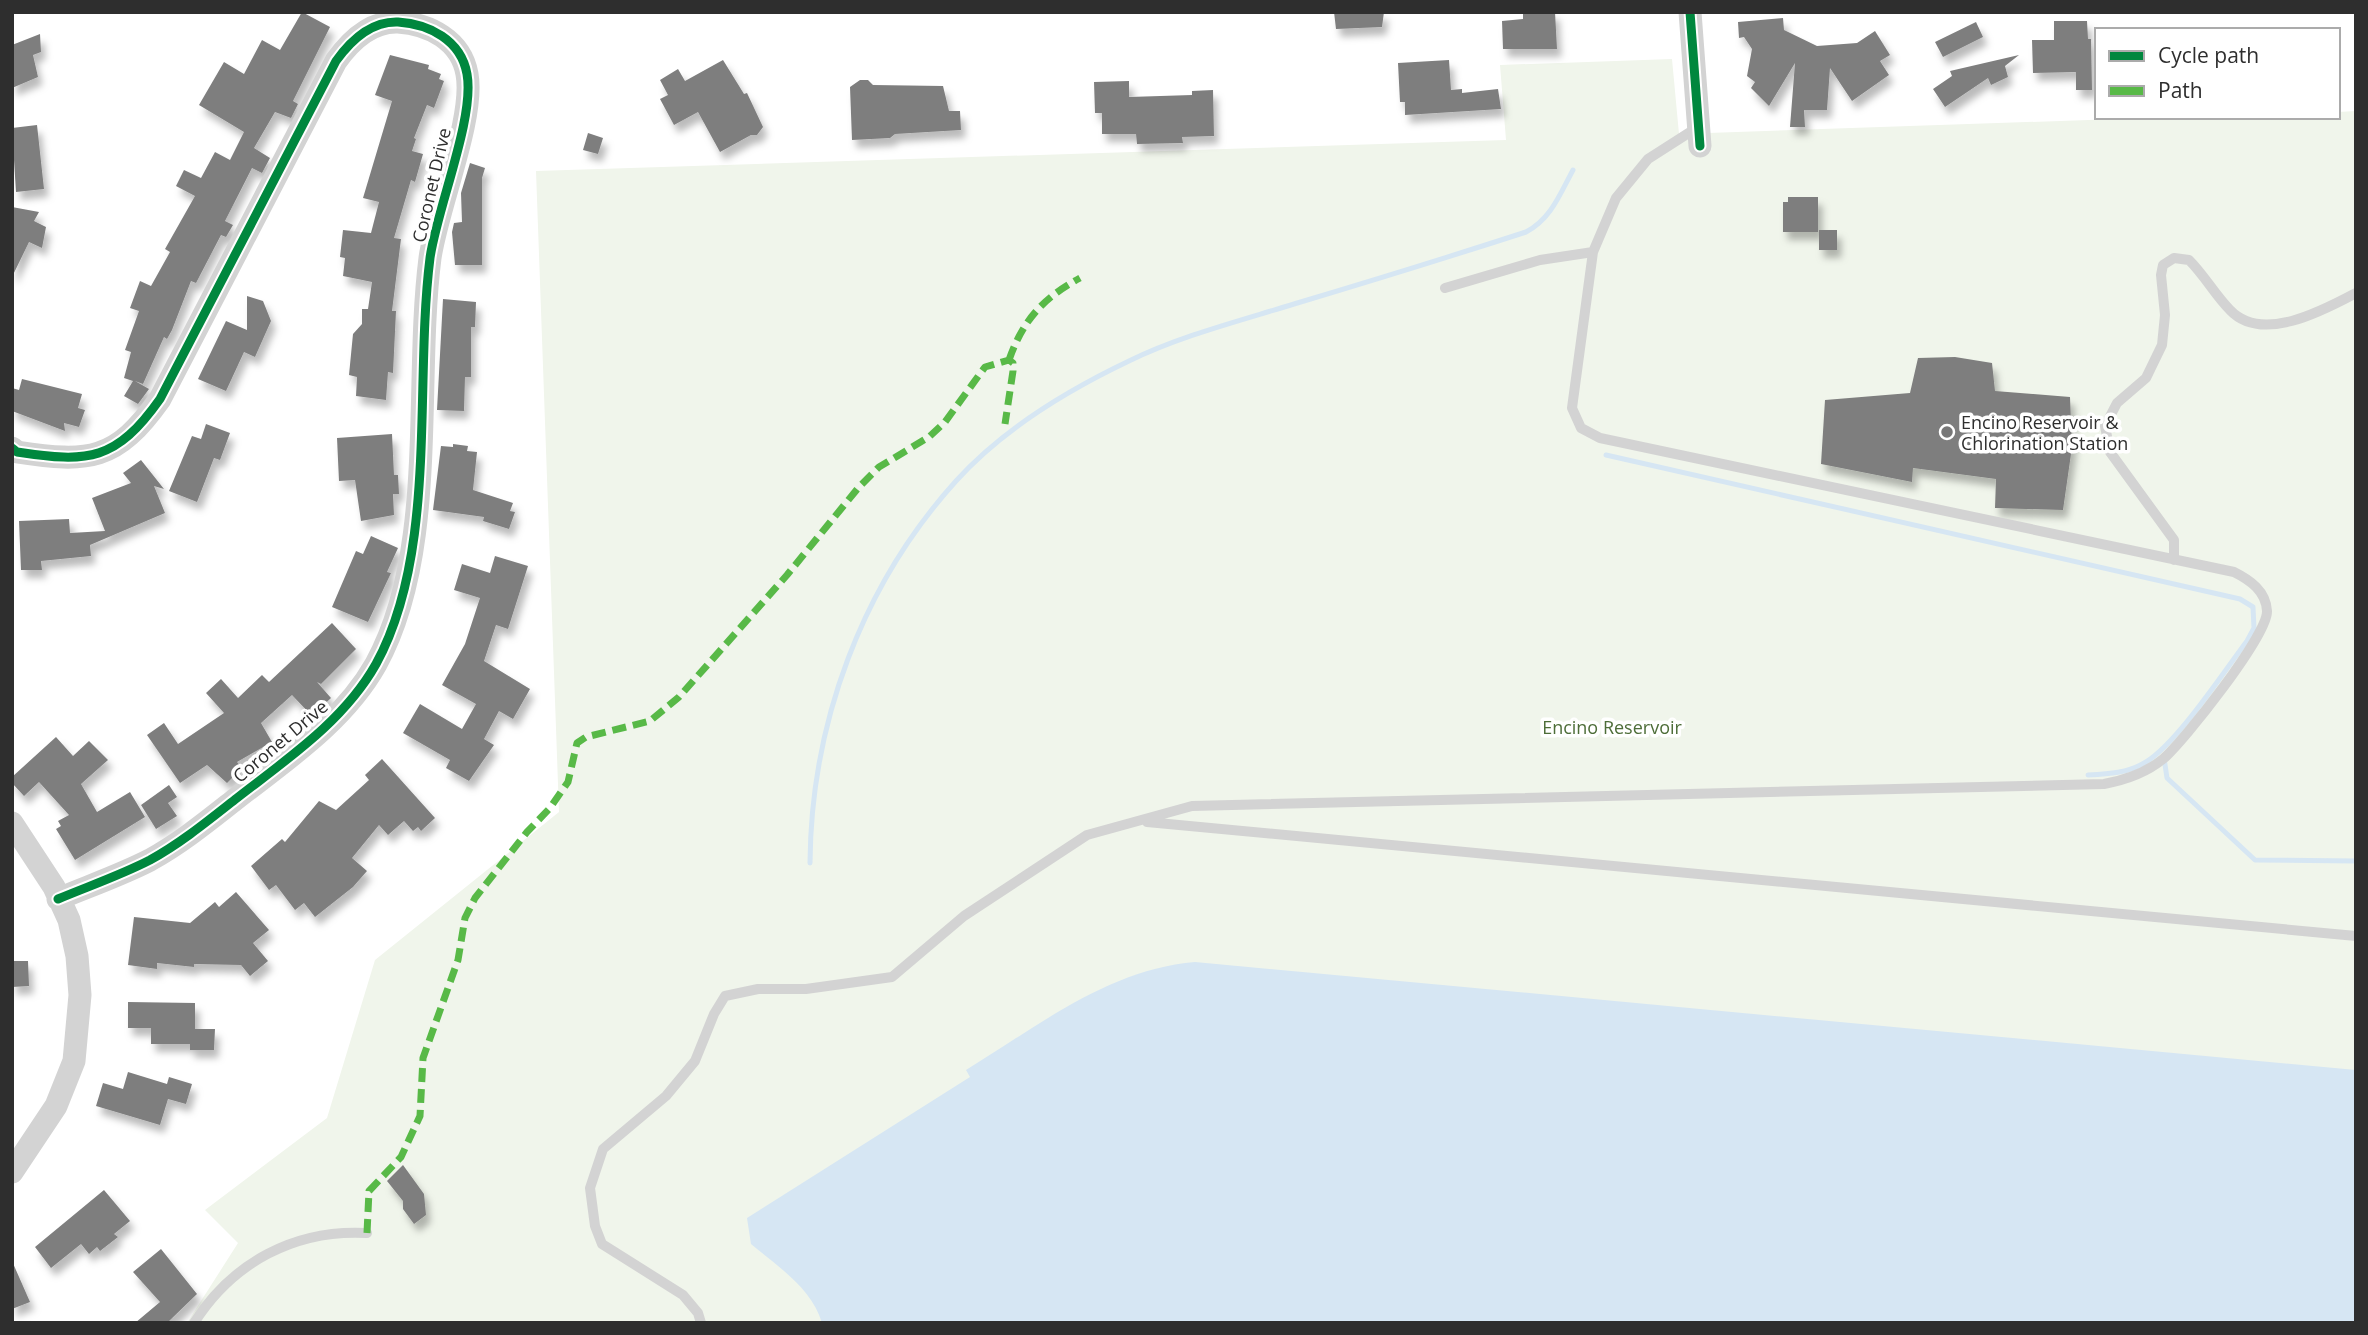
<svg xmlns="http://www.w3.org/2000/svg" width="2368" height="1335" font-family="'Open Sans',sans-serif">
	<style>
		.green { fill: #f0f5eb }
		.water { fill: #d6e6f3 }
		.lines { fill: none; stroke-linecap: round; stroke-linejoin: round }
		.stream { stroke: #d6e6f3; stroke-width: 5 }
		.building { fill: #7e7e7e; filter: url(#shadow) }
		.service { stroke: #d3d3d3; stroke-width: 10 }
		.minor { stroke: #d3d3d3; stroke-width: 23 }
		.quiet { stroke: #58b947; stroke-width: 7; stroke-dasharray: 14 7; stroke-linecap: butt }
		.cycleway-casing { stroke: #fff; stroke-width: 13 }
		.cycleway { stroke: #00873e; stroke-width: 9 }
		.poi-dot { fill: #777; stroke: #fff; stroke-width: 2.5 }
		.labels { text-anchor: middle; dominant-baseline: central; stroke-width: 7; stroke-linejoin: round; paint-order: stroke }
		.street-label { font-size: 18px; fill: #2e2e2e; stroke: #fff }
		.poi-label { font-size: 18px; fill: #2e2e2e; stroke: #fff; text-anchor: start }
		.park-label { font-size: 18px; fill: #4d6d38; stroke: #fff }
	</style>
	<defs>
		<filter id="shadow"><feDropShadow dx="4.5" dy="8" stdDeviation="3.5" flood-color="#0004"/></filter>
	</defs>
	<rect width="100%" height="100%" fill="#fff"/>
	<path class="green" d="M1672 59 1679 134 2174 117H2338V112L2356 111V1323H187L238 1243 205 1210 327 1118 375 960 559 812 536 171 1506 140 1500 65Z"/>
	<path class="water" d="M1195 962 2356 1070V1323H822C812 1288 777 1266 751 1244L747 1218 970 1077 966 1070C1038 1026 1109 969 1195 962Z"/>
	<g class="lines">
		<path class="stream" d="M1606 455 2240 599 2253 607 2254 628 2247 641C2223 673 2177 743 2146 762 2128 773 2109 774 2088 775
			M2164 758 2167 778 2255 860 2356 861
			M810 863C811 723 862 585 956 481 1002 430 1068 390 1129 361 1180 336 1239 321 1294 304 1371 281 1449 257 1526 232 1551 219 1560 194 1573 170"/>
	</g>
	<path class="building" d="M302 12 330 27 293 101 298 104 291 118 275 112 254 148 270 158 262 173 252 168 225 221 233 225 226 237 221 235 196 283 191 281 172 330 167 339 164 337 143 384 135 381 149 389 138 404 124 396 133 381 124 378 131 352 125 350 139 311 130 308 140 281 151 286 170 252 165 249 195 196 176 186 184 170 201 178 215 152 230 160 244 132 199 105 224 62 244 74 262 40 280 50Z
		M1334 12H1384L1382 27 1336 29Z
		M1523 12H1555L1557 49H1503L1502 21 1523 19Z
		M1783 18 1784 30 1817 46 1857 43 1875 31 1890 55 1880 61 1889 75 1852 101 1830 68 1827 110H1804L1805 127H1790L1795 63 1769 106 1751 88 1755 82 1747 76 1752 49 1744 37 1739 38 1738 22Z
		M2054 21H2087L2088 39H2091L2092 90H2076V72L2033 73 2032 40H2054Z
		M1976 22 1983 37 1943 57 1935 42Z
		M40 34 41 52 33 55 38 77 12 88V45Z
		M390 55 429 65 428 69 441 74 439 79 444 81 434 108 427 105 414 138 416 139 412 151 423 154 415 182 411 180 394 238 401 239 392 311H396L393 373 388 372 386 400 356 396 357 377 349 375 353 334 362 324V309H368L372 282 343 276 345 258 340 257 343 230 371 233 379 202 363 198 392 101 375 95Z
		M2019 55 2005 66 2008 77 1991 85 1988 78 1945 107 1933 89 1952 76 1950 71Z
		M723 60 744 94 747 93 763 127 757 135H751L720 152 698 112 674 125 660 99 668 95 660 80 678 69 685 81Z
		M1449 60 1451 90 1462 89V93L1498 89 1501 109 1405 115V102H1400L1398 63Z
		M860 80H868L873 85 943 86 949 111H960L961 130 895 134 890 138 852 140 850 87Z
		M1129 81V97L1192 95V91L1213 90 1214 136 1182 137 1183 143 1137 144 1136 134H1102V113H1095L1094 82Z
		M37 125 44 189 16 192 12 128Z
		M588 133 603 138 598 154 583 150Z
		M470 163 485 168 482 178V265H455L452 232 454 223 462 222 461 193Z
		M1788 197H1818V232H1783V202H1788Z
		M12 207 39 212 34 221 46 227 42 248 29 242 12 277Z
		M1819 230H1837V250H1819Z
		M247 296 263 301 271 321 255 357 244 352 226 391 198 379 226 321 247 330Z
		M443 299 476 302 475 327H471V377H465L464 411 437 410Z
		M1955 357 1992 363 1995 391 2070 397 2072 447 2063 510 1995 508 1996 479 1913 468 1912 482 1821 464 1825 400 1910 393 1918 358Z
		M22 379 82 394 78 408 85 410 79 427 64 423 65 431 12 411V388L19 390Z
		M206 424 230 433 220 460 214 458 197 502 169 491 192 436 201 439Z
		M392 434 394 475H398L399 494H393L394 515 361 521 355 480 339 481 337 438Z
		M453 444 468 446 467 451 477 452 473 490 513 503 510 511 515 512 509 529 483 521 484 517 433 510 441 446 453 447Z
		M141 460 164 489 154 486 165 513 90 545 91 556 41 561 42 570H21L19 521 69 519 70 533 105 531 92 498 131 483 123 473Z
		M371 536 398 548 387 572 391 573 368 622 332 607 356 551 363 554Z
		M495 556 528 566 508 629 496 625 484 661 530 689 513 719 499 711 484 739 494 745 469 781 446 768 450 760 403 733 420 704 462 729 476 704 442 685 465 644 480 598 454 590 462 564 490 573Z
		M332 623 356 649 321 684 317 682 331 698 312 716 292 695 261 723 272 742 237 762 242 768 227 783 207 765 180 783 147 735 164 723 178 744 224 713 206 693 221 679 238 698 262 675 269 682Z
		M56 737 73 756 89 741 108 760 81 784 97 812 130 792 145 817 75 860 56 829 61 826 58 821 69 815 39 782 24 796 12 783V777Z
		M382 759 435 818 421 831 418 827 413 831 404 821 388 835 379 825 352 858 367 871 353 887 315 917 304 903 295 910 276 885 269 890 251 866 282 839 285 842 319 801 336 810 369 780 365 775Z
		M169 785 177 797 168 803 177 816 156 829 141 805Z
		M236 892 269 930 253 943 268 961 250 976 241 965 194 964V967L157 963V969L128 965 134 917 190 923 215 902 219 907Z
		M12 961H28L29 986 12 987Z
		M128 1002 195 1003V1029H215L214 1050H190V1044H151V1028H128Z
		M128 1072 167 1084 169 1077 192 1084 186 1104 168 1099 160 1125 96 1106 103 1083 123 1089Z
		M403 1165 424 1194 426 1215 414 1224 403 1209V1201L387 1181Z
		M104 1190 130 1221 114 1234 118 1237 100 1251 97 1247 89 1254 81 1244 51 1268 35 1247Z
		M161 1249 197 1294 167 1323H135L160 1302 133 1272Z
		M12 1261 30 1302 12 1309Z"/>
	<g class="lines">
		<path class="service" d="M1445 288 1540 260 1593 252
			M2174 560V540L2110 452 2105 426 2117 403 2146 378 2162 345 2165 315 2161 275 2163 265 2174 258 2189 260C2205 276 2215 295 2230 310 2262 344 2324 310 2356 293
			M1147 822 2356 936
			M194 1323C233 1262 295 1229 367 1233
			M701 1323 698 1313 683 1295 602 1244 595 1226 590 1188 603 1149 666 1096 695 1061 714 1014 725 996 758 989H806L892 977 964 916 1087 835 1192 806 2104 784C2126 780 2146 773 2163 759 2184 741 2268 635 2267 611 2266 591 2250 580 2234 572L1600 438 1581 428 1572 408 1593 252 1616 198 1648 159 1698 127"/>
		<path class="minor" d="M1690 12 1700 146
			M12 448 17 452C89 463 116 461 160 399L336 61C351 40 371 21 398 22 429 24 461 40 467 74 475 118 437 208 430 258 414 385 438 551 376 664 344 721 287 759 237 798 209 820 181 843 150 860 121 875 89 886 58 899
			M12 823 54 887 69 920 77 956 80 995 74 1061 56 1106 12 1172"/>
		<path class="quiet" d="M1009 360C1023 320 1043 298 1080 278
			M367 1233 369 1191 401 1157 420 1116 423 1058 458 960 465 918 475 898 527 832 550 808 568 782 577 743 586 737 650 721 679 697 787 575 859 487 879 467 929 437 945 422 985 367 1009 360 1013 363V371L1005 424"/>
		<defs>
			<path id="cycleway" d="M1690 12 1700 146
				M12 448 17 452C89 463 116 461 160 399L336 61C351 40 371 21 398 22 429 24 461 40 467 74 475 118 437 208 430 258 414 385 438 551 376 664 344 721 287 759 237 798 209 820 181 843 150 860 121 875 89 886 58 899"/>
		</defs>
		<use href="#cycleway" class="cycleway-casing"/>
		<use href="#cycleway" class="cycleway"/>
	</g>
	<circle class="poi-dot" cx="1947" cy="432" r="7"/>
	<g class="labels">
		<g class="street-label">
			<text transform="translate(431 185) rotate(-77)">Coronet Drive</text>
			<text transform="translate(280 741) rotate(-40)">Coronet Drive</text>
		</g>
		<g class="poi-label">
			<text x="1961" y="422">Encino Reservoir &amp;<tspan x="1961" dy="21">Chlorination Station</tspan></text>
		</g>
		<g class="park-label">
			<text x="1612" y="727">Encino Reservoir</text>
		</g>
	</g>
	<rect width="2368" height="1335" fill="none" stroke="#2e2e2e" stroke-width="28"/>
	<rect x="2095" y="28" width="245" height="91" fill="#ffffff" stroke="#ababab" stroke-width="2"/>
	<rect x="2109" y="51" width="35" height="10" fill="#00873e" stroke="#ababab" stroke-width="2"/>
	<text x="2158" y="63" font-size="21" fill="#2e2e2e">Cycle path</text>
	<rect x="2109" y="86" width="35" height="10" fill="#58b947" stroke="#ababab" stroke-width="2"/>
	<text x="2158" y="98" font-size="21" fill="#2e2e2e">Path</text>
</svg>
